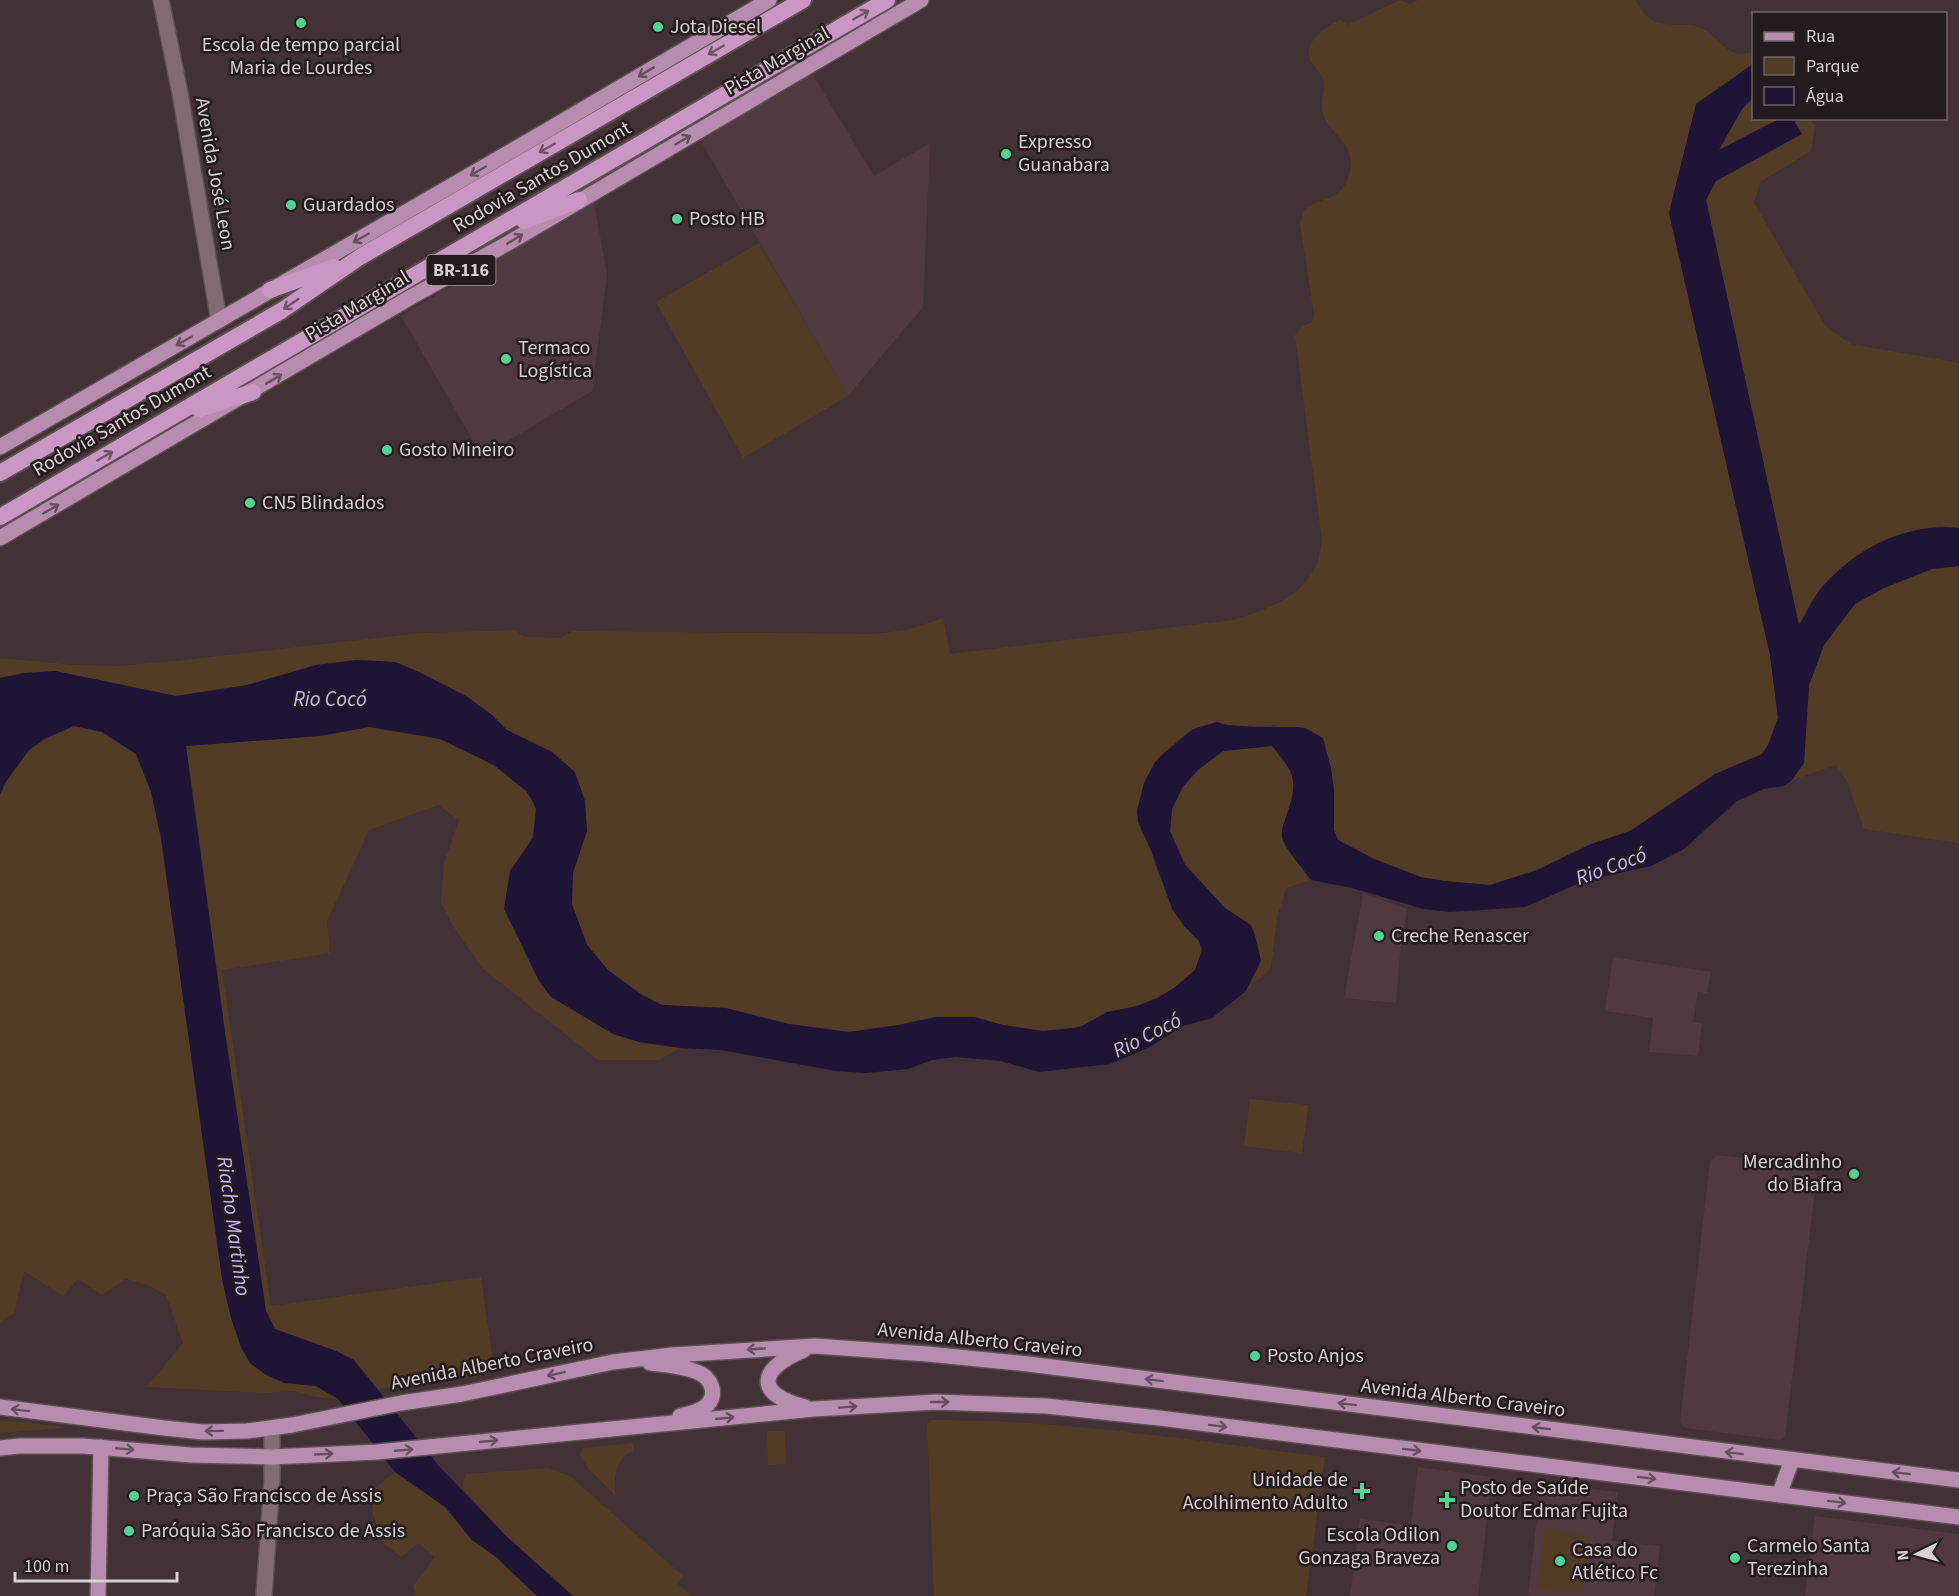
<svg xmlns="http://www.w3.org/2000/svg" width="1959" height="1596" font-family="'Source Sans 3',sans-serif">
	<style>
		.built { fill: #513940 }
		.green { fill: #533c26 }
		.water { fill: #1f1336 }
		.lines { fill: none; stroke-linecap: round; stroke-linejoin: round }
		.secondary-casing { stroke: #5d4f53; stroke-width: 18 }
		.primary-casing { stroke: #5d4f53; stroke-width: 18 }
		.trunk-casing { stroke: #5d4f53; stroke-width: 20 }
		.secondary { stroke: #806c71; stroke-width: 15 }
		.primary { stroke: #b78caf; stroke-width: 15 }
		.trunk { stroke: #ca96c4; stroke-width: 16 }
		.oneway { stroke: #6e5268 }
		.oneway2 { stroke: #664e5f }
		.poi-dot { fill: #51d398; stroke: #231b1d; stroke-width: 2 }
		.labels { text-anchor: middle; dominant-baseline: central; stroke-width: 5; stroke-linejoin: round; paint-order: stroke }
		.shield { fill: #231b1d; stroke: #a2989b; stroke-width: 1.5 }
		.shield-label { font-size: 18px; font-weight: bold; fill: #d9ced1 }
		.poi-label { font-size: 20px; fill: #d9ced1; stroke: #231b1d; text-anchor: start }
		.street-label { font-size: 20px; fill: #d9ced1; stroke: #231b1d }
		.water-label { font-size: 21px; font-style: italic; fill: #c8b6fa; stroke: #231b1d }
	</style>
	<rect width="100%" height="100%" fill="#423135"/>
	<path class="built" d="M811 72 874 176 930 143 923 307 848 396 698 136Z
		M594 202 607 275 592 391 482 456 401 316Z
		M1363 893 1407 909 1400 954 1396 1003 1344 998Z
		M1613 957 1711 972 1707 993 1698 992 1693 1022 1702 1024 1698 1056 1649 1052 1653 1018 1605 1011Z
		M1717 1155 1811 1165 1817 1175 1785 1436 1780 1440 1685 1428 1680 1422 1710 1161Z
		M1418 1467 1492 1477 1478 1596H1350L1360 1519 1411 1525Z
		M1541 1483 1618 1492 1612 1541 1660 1546 1654 1596H1528Z
		M1815 1516 1959 1534V1596H1805Z"/>
	<path class="green" d="M1400 0 1410 4 1418 0H1636C1648 25 1659 24 1685 25 1690 25 1694 25 1699 27 1722 37 1724 60 1753 52V64L1696 104 1669 213 1770 655 1778 718 1768 745 1762 754 1715 774 1630 831 1591 844 1537 870 1490 885 1444 881 1421 877 1374 859 1338 840 1334 830V790L1331 768 1275 725C1249 728 1220 722 1195 729 1184 732 1163 754 1155 762L1141 831 1151 850 1157 871 1184 926 1199 941 1202 950 1200 960 1195 970 1174 988 1157 998 1137 1006 1108 1012 1082 1026 1073 1028 1043 1031 1003 1025 974 1017H936L898 1025 849 1032 789 1024 726 1008 662 1005 643 995 608 970 587 945 572 904 573 873 587 831 552 752 507 730 492 715 466 696 419 672 395 662 356 660 316 665 247 685 176 696 55 671 0 678V658L74 665 118 666 176 661 421 633 515 630 525 637 560 638 573 631 874 634 907 630 943 618 950 654 1233 620C1265 610 1302 598 1317 564 1320 557 1320 548 1322 541L1295 335 1303 326 1312 322 1314 314 1300 224C1301 220 1302 214 1304 211 1315 197 1342 203 1349 175 1358 139 1328 137 1322 110 1320 100 1327 88 1323 79 1320 71 1313 66 1310 60 1303 42 1326 25 1341 20L1347 25Z
		M1753 98 1754 118 1779 119 1718 150 1742 109Z
		M1793 119H1811L1815 126 1811 151 1760 182 1754 203 1826 327 1851 344 1959 363V528L1938 526 1810 603 1799 626 1706 199 1716 181 1802 134Z
		M759 243 848 396 743 458 656 302Z
		M1959 566V843L1864 829 1847 781 1836 765 1792 780 1804 763 1809 685 1824 645 1854 604 1884 588 1932 569Z
		M74 726 102 732 136 754 151 792 161 838 222 1279C229 1309 235 1337 250 1363L316 1386 338 1399 315 1397 295 1391 266 1393 147 1387 183 1343 166 1295 150 1286 126 1279 102 1295 78 1279 63 1296 24 1271 14 1313 0 1322V795C18 755 35 742 74 726Z
		M369 727C389 731 424 733 442 740 465 749 532 782 536 809 540 834 522 852 510 871L639 1042 680 1048 659 1060H598L483 969 453 926 441 902 444 863 459 820 438 805 369 830 327 921 330 953 222 970 271 1306 481 1277 492 1355 484 1373 378 1389 354 1360 336 1351 275 1329 266 1311 225 1032 195 807 186 746 320 736Z
		M1272 746 1292 774 1294 794 1282 829V839L1311 880 1286 888 1277 918 1271 968 1246 991 1261 961 1251 925 1225 908 1185 864 1170 831 1172 809 1182 788 1198 770 1224 751Z
		M1250 1099 1308 1105 1302 1153 1244 1146Z
		M0 1420 59 1426 64 1428 0 1433Z
		M930 1420C1062 1419 1194 1441 1325 1457L1306 1596H934L927 1424Z
		M767 1431H785L786 1464 768 1465Z
		M633 1443 634 1451C617 1455 612 1481 616 1496L588 1468 580 1455 583 1448Z
		M548 1468 570 1476 683 1576 677 1583 692 1596H573L506 1536 462 1488 465 1474Z
		M395 1472 446 1507 471 1539 496 1557 537 1596H416L413 1586 435 1557 418 1543 401 1557 383 1543 373 1515V1490Z
		M1545 1528 1591 1537 1582 1593 1537 1588Z"/>
	<path class="water" d="M1753 64V98L1742 109 1719 150 1779 119H1793L1802 134 1716 181 1706 200 1799 625C1807 613 1812 598 1823 586 1858 547 1906 523 1959 528V566L1932 569 1884 588 1855 604 1824 645 1809 685 1804 763 1792 780 1784 786 1764 789 1737 801 1684 849 1651 866 1584 881 1525 907 1450 912 1423 909 1352 888 1311 880C1304 870 1284 848 1282 837 1281 829 1285 821 1287 814 1299 780 1294 772 1272 746L1223 751 1198 770 1182 788 1172 809 1170 831 1185 865 1225 908 1251 925 1255 935 1261 961 1246 991 1212 1018 1183 1026 1148 1048 1110 1064 1039 1072 1001 1061 955 1057 932 1060 908 1069 866 1073 836 1071 721 1050 680 1048 639 1042 613 1034 551 997 539 981 504 909 510 871 533 838 536 809 532 800 526 791 494 765 440 739 369 727 320 736 186 746 225 1032 266 1311 275 1329 336 1351 354 1360 438 1465 506 1536 573 1596H537L496 1557 471 1539 445 1507 395 1472 338 1399 316 1386 284 1383 266 1375 250 1363 241 1347 231 1318 222 1279 161 838 151 792 136 754 102 732 74 726 46 738 29 750 5 783 0 795V678L24 673 55 671 176 696 247 685 316 665 356 660 395 662 419 672 466 696 492 715 507 730 552 752 575 772 585 801 587 831 573 873 572 904 587 945 608 970 642 995 662 1005 726 1008 789 1024 849 1032 898 1025 936 1017H974L1003 1025 1043 1031 1073 1028 1082 1026 1107 1012 1137 1006 1157 998 1174 988 1195 970 1202 950 1199 941 1184 926 1172 909 1151 850 1138 822 1137 811 1144 783 1155 762 1162 755 1193 729 1217 722 1227 725 1255 727H1296L1305 728 1323 738 1331 768 1334 790V830L1338 840 1374 859 1421 877 1444 881 1490 885 1537 870 1591 844 1630 831 1715 774 1762 754 1768 745 1778 718 1770 655 1669 213 1696 104Z"/>
	<g class="lines">
		<defs>
			<path id="secondary" d="M161 0 180 93 219 321
				M264 1596 272 1480V1428"/>
			<path id="primary" d="M0 447 546 131 769 0
				M0 538 411 297 510 242 921 0
				M804 1350C758 1369 754 1394 805 1407
				M650 1363C665 1365 683 1366 697 1372 711 1377 719 1395 706 1406 699 1412 689 1414 680 1416
				M0 1407 164 1428 203 1432 247 1431 292 1425 401 1403 462 1394 613 1362 672 1355 815 1346 927 1354 1028 1364 1959 1480
				M0 1448 19 1446H83L191 1455 272 1457 377 1452 814 1409 936 1402 1046 1406 1159 1418 1959 1517
				M1779 1495 1792 1460
				M98 1596 101 1447"/>
			<path id="trunk" d="M524 221 579 200
				M270 290 334 267
				M199 409 253 392
				M0 473 281 311 360 257 803 0
				M0 517 887 0"/>
		</defs>
		<use href="#secondary" class="secondary-casing"/>
		<use href="#primary" class="primary-casing"/>
		<use href="#trunk" class="trunk-casing"/>
		<use href="#secondary" class="secondary"/>
		<use href="#primary" class="primary"/>
		<use href="#trunk" class="trunk"/>
	</g>
	<defs><path id="oneway-shaft" d="M-6 0H5M1.5-3L5.5 0L1.5 3" fill="none" stroke-width="1.6" stroke-linecap="round" stroke-linejoin="round" transform="scale(1.5)"/></defs>
	<g class="oneway">
		<use href="#oneway-shaft" transform="translate(861 15) rotate(-30)"/>
		<use href="#oneway-shaft" transform="translate(716 50) rotate(150)"/>
		<use href="#oneway-shaft" transform="translate(547 148) rotate(150)"/>
		<use href="#oneway-shaft" transform="translate(291 304) rotate(146)"/>
		<use href="#oneway-shaft" transform="translate(105 456) rotate(-30)"/>
	</g>
	<g class="oneway2">
		<use href="#oneway-shaft" transform="translate(646 72) rotate(149)"/>
		<use href="#oneway-shaft" transform="translate(683 140) rotate(-30)"/>
		<use href="#oneway-shaft" transform="translate(478 171) rotate(150)"/>
		<use href="#oneway-shaft" transform="translate(361 238) rotate(150)"/>
		<use href="#oneway-shaft" transform="translate(515 239) rotate(-31)"/>
		<use href="#oneway-shaft" transform="translate(184 341) rotate(150)"/>
		<use href="#oneway-shaft" transform="translate(274 379) rotate(-31)"/>
		<use href="#oneway-shaft" transform="translate(51 509) rotate(-30)"/>
		<use href="#oneway-shaft" transform="translate(756 1349) rotate(176)"/>
		<use href="#oneway-shaft" transform="translate(556 1374) rotate(168)"/>
		<use href="#oneway-shaft" transform="translate(1154 1380) rotate(-173)"/>
		<use href="#oneway-shaft" transform="translate(940 1402)"/>
		<use href="#oneway-shaft" transform="translate(1347 1404) rotate(-173)"/>
		<use href="#oneway-shaft" transform="translate(848 1407) rotate(-4)"/>
		<use href="#oneway-shaft" transform="translate(20 1410) rotate(-173)"/>
		<use href="#oneway-shaft" transform="translate(725 1418) rotate(-6)"/>
		<use href="#oneway-shaft" transform="translate(1218 1426) rotate(7)"/>
		<use href="#oneway-shaft" transform="translate(1541 1428) rotate(-173)"/>
		<use href="#oneway-shaft" transform="translate(214 1431) rotate(179)"/>
		<use href="#oneway-shaft" transform="translate(489 1441) rotate(-6)"/>
		<use href="#oneway-shaft" transform="translate(125 1449) rotate(5)"/>
		<use href="#oneway-shaft" transform="translate(404 1450) rotate(-5)"/>
		<use href="#oneway-shaft" transform="translate(1412 1450) rotate(7)"/>
		<use href="#oneway-shaft" transform="translate(1734 1453) rotate(-173)"/>
		<use href="#oneway-shaft" transform="translate(324 1454) rotate(-3)"/>
		<use href="#oneway-shaft" transform="translate(1901 1473) rotate(-173)"/>
		<use href="#oneway-shaft" transform="translate(1647 1478) rotate(7)"/>
		<use href="#oneway-shaft" transform="translate(1837 1502) rotate(7)"/>
	</g>
	<g class="poi-dot">
		<circle cx="301" cy="23" r="6"/>
		<circle cx="658" cy="27" r="6"/>
		<circle cx="1006" cy="154" r="6"/>
		<circle cx="291" cy="205" r="6"/>
		<circle cx="677" cy="219" r="6"/>
		<circle cx="506" cy="359" r="6"/>
		<circle cx="387" cy="450" r="6"/>
		<circle cx="250" cy="503" r="6"/>
		<circle cx="1379" cy="936" r="6"/>
		<circle cx="1854" cy="1174" r="6"/>
		<circle cx="1255" cy="1356" r="6"/>
		<path d="M1359 1482h6v6h6v6h-6v6h-6v-6h-6v-6h6z"/>
		<circle cx="134" cy="1496" r="6"/>
		<path d="M1444 1491h6v6h6v6h-6v6h-6v-6h-6v-6h6z"/>
		<circle cx="129" cy="1531" r="6"/>
		<circle cx="1452" cy="1546" r="6"/>
		<circle cx="1735" cy="1558" r="6"/>
		<circle cx="1560" cy="1561" r="6"/>
	</g>
	<g class="labels">
		<rect class="shield" x="426.5" y="255" width="69" height="30" rx="4.5"/>
		<g class="shield-label">
			<text x="461" y="270">BR-116</text>
		</g>
		<g class="poi-label">
			<text x="670" y="27">Jota Diesel</text>
			<text x="301" y="45" text-anchor="middle">Escola de tempo parcial<tspan x="301" dy="23">Maria de Lourdes</tspan></text>
			<text x="1018" y="142">Expresso<tspan x="1018" dy="23">Guanabara</tspan></text>
			<text x="303" y="205">Guardados</text>
			<text x="689" y="219">Posto HB</text>
			<text x="518" y="348">Termaco<tspan x="518" dy="23">Logística</tspan></text>
			<text x="399" y="450">Gosto Mineiro</text>
			<text x="262" y="503">CN5 Blindados</text>
			<text x="1391" y="936">Creche Renascer</text>
			<text x="1842" y="1162" text-anchor="end">Mercadinho<tspan x="1842" dy="23">do Biafra</tspan></text>
			<text x="1267" y="1356">Posto Anjos</text>
			<text x="1348" y="1480" text-anchor="end">Unidade de<tspan x="1348" dy="23">Acolhimento Adulto</tspan></text>
			<text x="1460" y="1488">Posto de Saúde<tspan x="1460" dy="23">Doutor Edmar Fujita</tspan></text>
			<text x="146" y="1496">Praça São Francisco de Assis</text>
			<text x="141" y="1531">Paróquia São Francisco de Assis</text>
			<text x="1440" y="1535" text-anchor="end">Escola Odilon<tspan x="1440" dy="23">Gonzaga Braveza</tspan></text>
			<text x="1747" y="1546">Carmelo Santa<tspan x="1747" dy="23">Terezinha</tspan></text>
			<text x="1572" y="1550">Casa do<tspan x="1572" dy="23">Atlético Fc</tspan></text>
		</g>
		<g class="street-label">
			<text transform="translate(777 61) rotate(-30)">Pista Marginal</text>
			<text transform="translate(215 174) rotate(80)">Avenida José Leon</text>
			<text transform="translate(542 177) rotate(-30)">Rodovia Santos Dumont</text>
			<text transform="translate(357 306) rotate(-31)">Pista Marginal</text>
			<text transform="translate(122 421) rotate(-30)">Rodovia Santos Dumont</text>
			<text transform="translate(980 1340) rotate(6)">Avenida Alberto Craveiro</text>
			<text transform="translate(492 1364) rotate(-11)">Avenida Alberto Craveiro</text>
			<text transform="translate(1463 1398) rotate(7)">Avenida Alberto Craveiro</text>
		</g>
		<g class="water-label">
			<text x="330" y="699">Rio Cocó</text>
			<text transform="translate(1611 866) rotate(-20)">Rio Cocó</text>
			<text transform="translate(1147 1035) rotate(-27)">Rio Cocó</text>
			<text transform="translate(234 1226) rotate(82)">Riacho Martinho</text>
		</g>
	</g>
	<rect x="1752" y="12" width="195" height="108" fill="#231b1d" stroke="#6c6365" stroke-width="1.5"/>
	<rect x="1764" y="32" width="30" height="9" fill="#b78caf" stroke="#6c6365" stroke-width="1.5"/>
	<text x="1806" y="42" font-size="18" fill="#d9ced1">Rua</text>
	<rect x="1764" y="57" width="30" height="18" fill="#533c26" stroke="#6c6365" stroke-width="1.5"/>
	<text x="1806" y="72" font-size="18" fill="#d9ced1">Parque</text>
	<rect x="1764" y="87" width="30" height="18" fill="#1f1336" stroke="#6c6365" stroke-width="1.5"/>
	<text x="1806" y="102" font-size="18" fill="#d9ced1">Água</text>
	<g transform="translate(1917 1554) rotate(265)" stroke="#231b1d" stroke-width="4.5" paint-order="stroke">
	<path d="M0-4.5L10 22L0 15L-10 22Z" fill="#d9ced1"/>
	<text y="-9" font-size="16" font-weight="bold" text-anchor="middle" fill="#d9ced1">N</text>
	</g>
	<path d="M15 1572v9h162v-9" fill="none" stroke="#d9ced1" stroke-width="3"/>
	<text x="24" y="1572" font-size="18" fill="#d9ced1" stroke="#231b1d" stroke-width="4.5" paint-order="stroke">100 m</text>
</svg>
